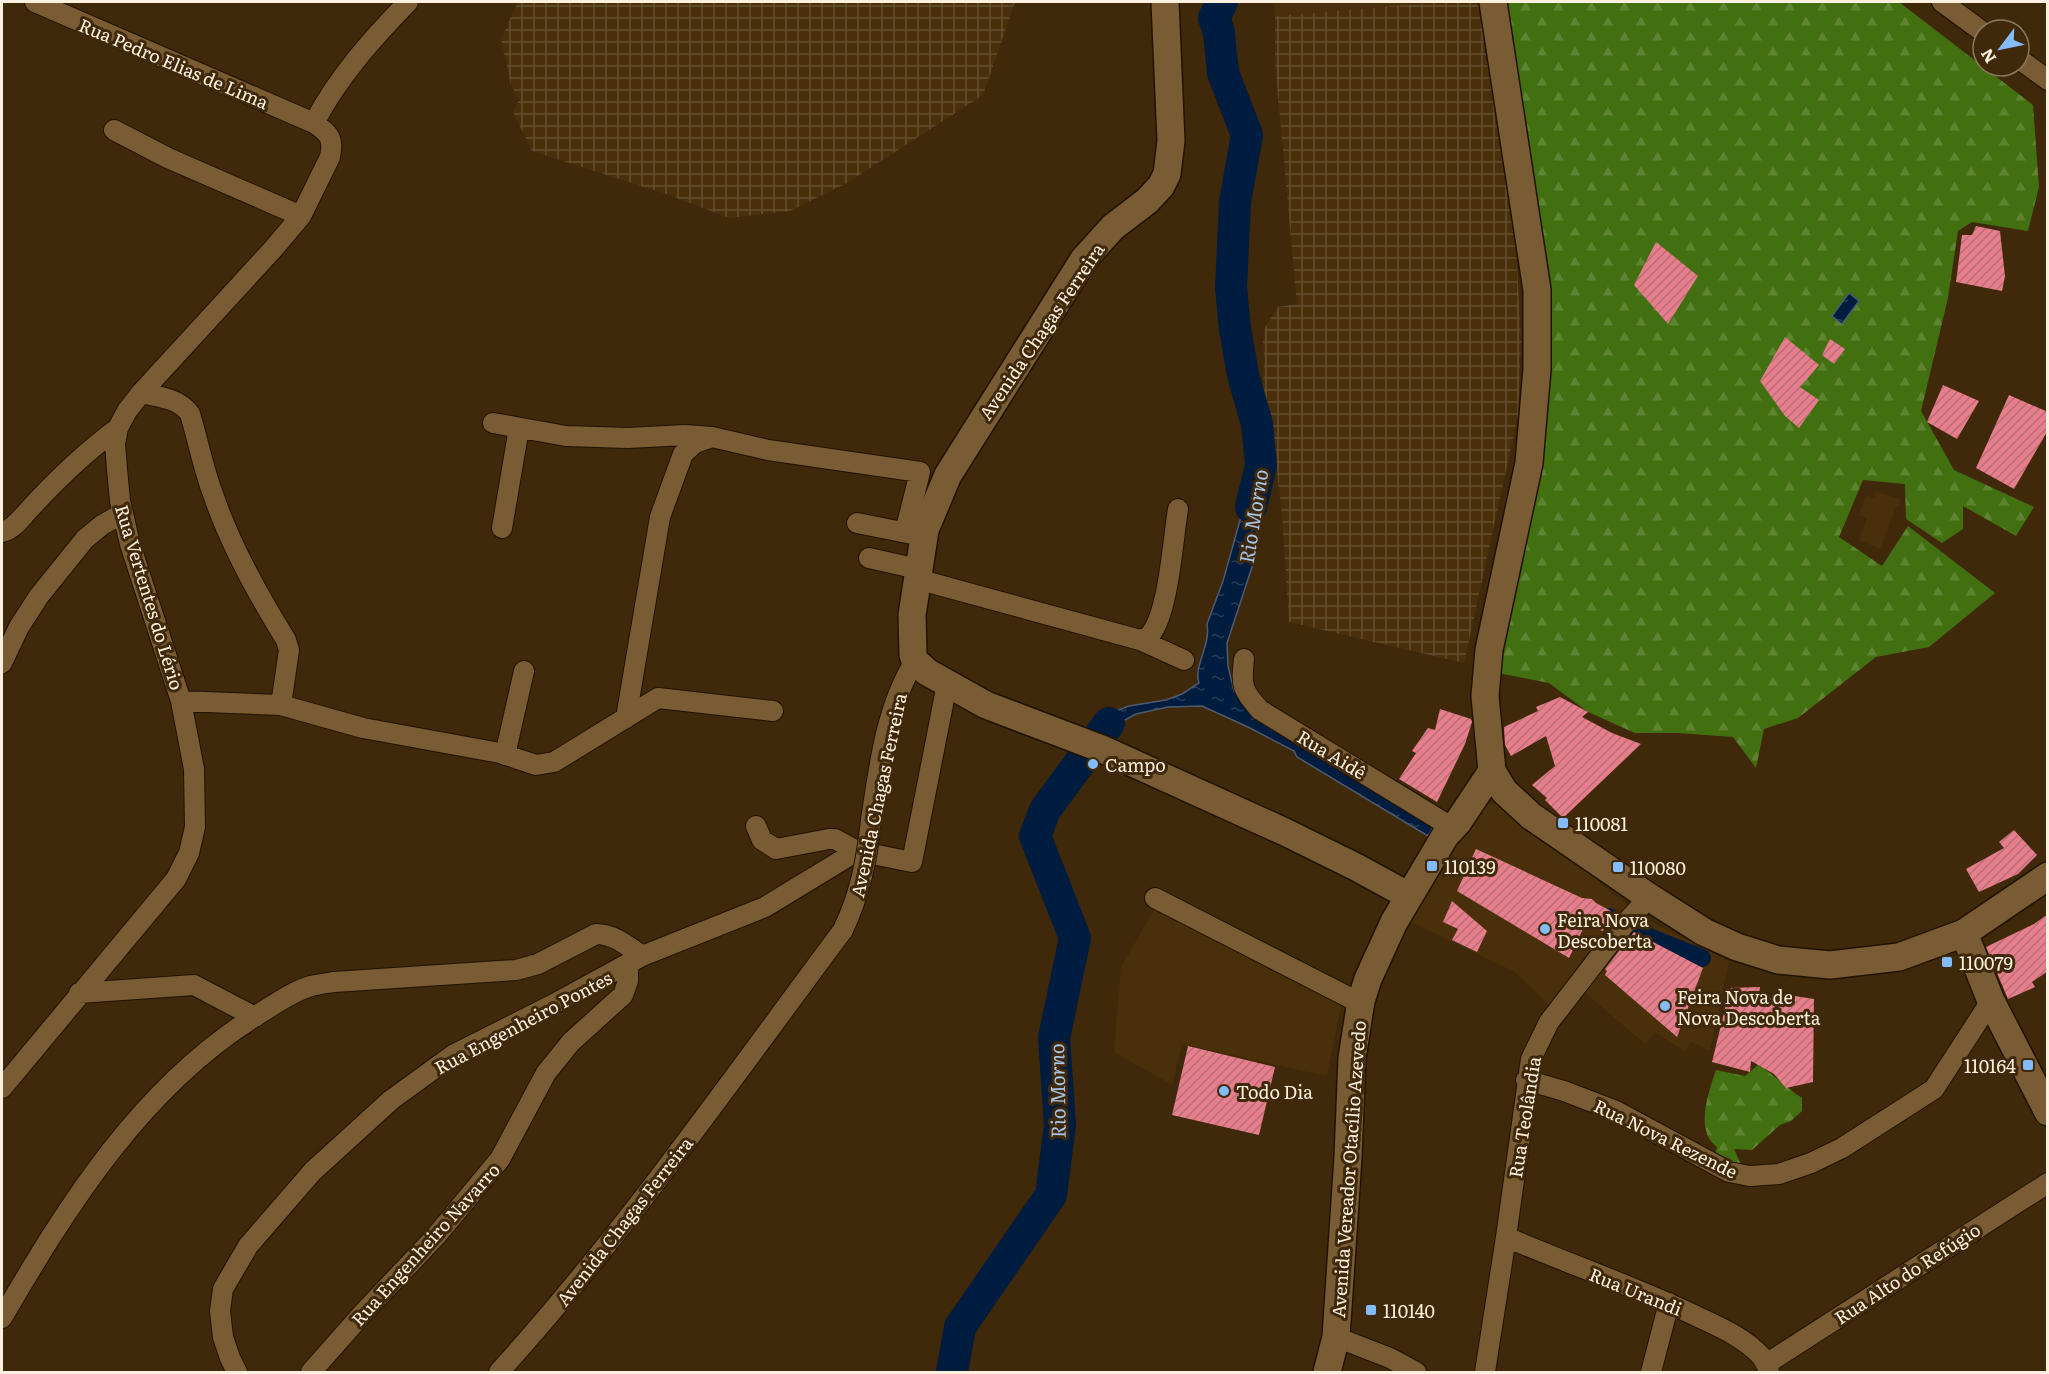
<svg xmlns="http://www.w3.org/2000/svg" width="2049" height="1374" font-family="Literata,serif">
	<style>
		.built { fill: #49300b }
		.industrial { fill: url(#industrial-grid) }
		.forest { fill: url(#forest-firs) }
		.water { fill: url(#water-ripples); stroke: #4c5c6f; stroke-width: 1.5 }
		.lines { fill: none; stroke-linecap: round; stroke-linejoin: round }
		.canal { stroke: #001c3f; stroke-width: 18 }
		.river { stroke: #001c3f; stroke-width: 32 }
		.building { fill: url(#building-hatch) }
		.street-casing { stroke: #211301; stroke-width: 22 }
		.secondary-casing { stroke: #211301; stroke-width: 30 }
		.street { stroke: #795b34; stroke-width: 20 }
		.secondary { stroke: #795b34; stroke-width: 27 }
		.street-bridge-casing { stroke: #211301; stroke-width: 22; stroke-linecap: butt }
		.street-bridge { stroke: #795b34; stroke-width: 20 }
		.poi-dot { fill: #84bcfb; stroke: #3f290a; stroke-width: 2 }
		.labels { text-anchor: middle; dominant-baseline: central; stroke-width: 6; stroke-linejoin: round; paint-order: stroke }
		.street-label { font-size: 18px; fill: #fef0df; stroke: #3f290a }
		.poi-label { font-size: 18px; fill: #fef0df; stroke: #3f290a; text-anchor: start }
		.water-label { font-size: 20px; font-style: italic; fill: #a7c7ed; stroke: #3f290a }
	</style>
	<defs>
		<pattern id="industrial-grid" width="8" height="8" patternUnits="userSpaceOnUse" patternTransform="scale(1.5)"><rect width="8" height="8" fill="#49300b"/><path d="M0 4h8M4 0v8" fill="none" stroke="#644e2e"/></pattern>
		<pattern id="forest-firs" width="22" height="20" patternUnits="userSpaceOnUse" patternTransform="scale(1.5)"><rect width="22" height="20" fill="#426f10"/><path d="M5 1l3.5 6h-7zM16 11l3.5 6h-7z" fill="#5e8432"/></pattern>
		<pattern id="water-ripples" width="26" height="14" patternUnits="userSpaceOnUse" patternTransform="scale(1.5)"><rect width="26" height="14" fill="#001c3f"/><path d="M2 4q2-2 4 0t4 0M15 11q2-2 4 0t4 0" fill="none" stroke="#263d5a"/></pattern>
		<pattern id="building-hatch" width="6" height="6" patternUnits="userSpaceOnUse" patternTransform="scale(1.5)"><rect width="6" height="6" fill="#e77e8c"/><path d="M-1 1l2-2M0 6l6-6M5 7l2-2" fill="none" stroke="#b86e76"/></pattern>
	</defs>
	<rect width="100%" height="100%" fill="#3f290a"/>
	<path class="built" d="M1274 2H1439L1275 16Z
		M1876 491 1901 500 1899 507H1896L1880 549 1859 540 1867 519 1859 515 1866 495 1874 498Z
		M1490 804 1507 806 1642 917 1729 961 1710 1050 1690 1042 1686 1052 1655 1032 1645 1044 1584 992 1562 1018 1515 972 1405 919 1478 807Z
		M1154 910 1341 1006 1327 1076 1182 1044 1172 1085 1114 1052 1121 967Z"/>
	<path class="industrial" d="M518 2H1015L983 95 847 183 790 211 729 218 669 195 532 151 513 112 519 100 511 85 501 39Z
		M1440 2H1480L1515 228 1521 340 1518 416 1464 663 1289 622 1282 515 1276 461H1270L1262 417 1264 353 1263 339 1265 327 1278 307 1297 304 1275 62V16Z"/>
	<path class="forest" d="M1502 2H1899L2033 105 2039 187 2028 231 1972 222 1958 231 1948 298 1921 411 1954 470 2034 507 2016 536 1963 506V529L1942 543 1906 519 1905 484 1863 480 1839 537 1882 566 1908 526 1995 593 1929 647 1876 657 1798 718 1764 729 1756 768 1733 737 1678 733H1635L1588 712 1549 683 1498 673 1539 473Z
		M1758 1065C1774 1074 1786 1088 1802 1098V1111L1791 1121 1780 1125 1752 1150 1734 1149 1741 1165 1723 1162 1715 1156 1717 1147C1694 1131 1709 1091 1716 1070L1745 1076Z"/>
	<path class="water" d="M1849 293 1859 301 1842 324 1832 316Z
		M1266 464 1263 509 1257 528 1254 561 1227 643 1228 666 1234 691 1254 713 1434 825 1428 836 1297 757 1294 751 1248 727 1202 706 1168 707 1136 714 1121 722 1105 739 1088 730 1103 716 1129 706 1166 700 1182 694 1199 683C1193 666 1211 646 1207 624L1223 581 1255 467Z"/>
	<g class="lines">
		<path class="canal" d="M1609 917 1654 939 1702 958"/>
		<path class="river" d="M1222 2 1214 18 1219 32 1223 73 1247 135 1235 202 1231 288 1235 329 1243 375 1257 424 1261 465 1251 507
			M952 1372 960 1327 1051 1195 1060 1125 1054 1038 1075 938 1035 836 1045 810 1109 723"/>
	</g>
	<path class="building" d="M1976 226 2000 231 2005 276 2002 291 1956 282 1962 235H1972Z
		M1656 242 1698 276 1668 324 1634 285Z
		M1785 337 1819 365 1800 387 1819 400 1799 428 1785 416 1760 381Z
		M1830 339 1845 349 1834 364 1822 355Z
		M1943 385 1979 401 1957 439 1927 422Z
		M2009 395 2048 412V430L2014 489 1976 468Z
		M1560 697 1588 712 1582 717 1612 733 1641 744 1563 818 1545 800 1547 798 1532 785 1555 766 1546 736 1511 756 1505 745 1504 727 1538 711 1536 707Z
		M1440 709 1471 719 1472 722 1465 744 1437 802 1399 779 1416 753 1412 751 1428 728 1435 730Z
		M2014 830 2037 855 2018 874 1979 892 1966 869 2004 848 1999 842Z
		M1476 849 1582 898 1592 899 1596 903 1611 911 1603 931 1585 925 1569 958 1457 891Z
		M1452 901 1487 931 1477 952 1452 940 1458 929 1443 922Z
		M2048 914V971L2032 982 2035 987 2008 999 1986 947 2034 924Z
		M1634 932 1703 968 1677 1037 1605 975 1607 971 1605 969Z
		M1760 987 1758 1000 1788 995 1814 999 1813 1082 1786 1088 1774 1074 1751 1061 1750 1072 1712 1062 1730 988Z
		M1188 1046 1275 1067 1259 1135 1172 1115Z"/>
	<g class="lines">
		<defs>
			<path id="street" d="M1942 2 1983 32
				M2019 59 2048 80
				M314 123C338 77 372 39 408 2
				M114 130 168 158 301 216
				M141 393C159 397 179 398 190 414 198 440 203 468 213 494 230 545 258 595 286 640L289 650 281 705
				M493 423 566 436 628 438 685 435 712 437 768 450 920 472 905 532
				M857 523 917 535
				M502 528 519 428
				M2 532C12 530 19 521 26 513 55 481 84 453 118 428
				M869 558 918 569
				M917 579 1140 640 1184 660
				M1140 640C1147 639 1151 635 1154 629 1169 603 1173 540 1178 509
				M1244 659C1241 686 1242 690 1260 710L1453 828
				M2 663 19 627 39 596 85 539 102 525 123 513
				M181 701 281 705 363 728 500 753 536 765 554 762 658 698 773 711
				M626 718 660 517 683 454 695 443 709 438
				M505 755 524 671
				M871 820C879 767 886 707 915 661
				M756 826 762 840 776 849 829 839H835L857 851 912 862 947 684
				M1155 898 1360 1003
				M79 993 194 985 255 1017
				M1526 1080 1564 1091 1616 1111 1729 1172 1750 1176 1779 1174 1811 1163 1842 1148 1934 1089 1991 1001
				M2 1088 176 879 189 853 195 827 194 769 181 701 130 544 120 501 117 469 115 444 118 428 127 411 141 393 274 248 301 216 330 157C334 138 329 133 314 123L35 2
				M1506 1237C1569 1264 1633 1286 1694 1315 1717 1326 1744 1337 1761 1356 1765 1361 1767 1366 1769 1372
				M2 1318C69 1203 143 1085 259 1014 275 1004 293 991 311 986 318 984 327 983 334 982L516 970 538 964 596 934C614 934 628 946 642 956L765 907 857 851
				M1336 1337 1390 1358 1416 1372
				M1766 1364 2048 1183
				M237 1372 230 1358 223 1337 220 1311 223 1289 248 1246 313 1171 391 1100 453 1055 552 1005 642 956
				M311 1372 365 1311 436 1236 500 1159 546 1073 571 1042 623 995 628 981V965
				M499 1372C624 1234 731 1080 843 930
				M1485 1372 1506 1237 1531 1059 1549 1022 1624 925 1649 897
				M1651 1372 1669 1303"/>
			<path id="secondary" d="M1165 2 1171 141 1167 174 1161 186 1147 201 1113 227 1084 259 948 475 925 530 912 615 913 655 915 661 927 672 986 705 1102 749 1285 832 1356 867 1409 896
				M1492 771 1504 791 1531 816 1649 897 1704 932 1737 947 1778 960 1830 965 1899 957 1964 933 2048 876
				M1964 933 1991 1001 2048 1112
				M1327 1372 1336 1337 1348 1157 1352 1058 1361 1001 1368 979 1394 922 1445 836 1458 822 1492 771 1485 696 1489 650 1529 463 1537 369V290L1493 2"/>
		</defs>
		<use href="#street" class="street-casing"/>
		<use href="#secondary" class="secondary-casing"/>
		<use href="#street" class="street"/>
		<use href="#secondary" class="secondary"/>
		<defs>
			<path id="street-bridge" d="M843 930C860 894 867 860 871 820"/>
		</defs>
		<use href="#street-bridge" class="street-bridge-casing"/>
		<use href="#street-bridge" class="street-bridge"/>
	</g>
	<g class="poi-dot">
		<circle cx="1093" cy="764" r="6"/>
		<rect x="1557" y="817" width="12" height="12" rx="3"/>
		<rect x="1426" y="860" width="12" height="12" rx="3"/>
		<rect x="1612" y="861" width="12" height="12" rx="3"/>
		<circle cx="1545" cy="929" r="6"/>
		<rect x="1941" y="956" width="12" height="12" rx="3"/>
		<circle cx="1665" cy="1006" r="6"/>
		<rect x="2022" y="1059" width="12" height="12" rx="3"/>
		<circle cx="1224" cy="1091" r="6"/>
		<rect x="1365" y="1304" width="12" height="12" rx="3"/>
	</g>
	<g class="labels">
		<g class="street-label">
			<text transform="translate(174 63) rotate(23)">Rua Pedro Elias de Lima</text>
			<text transform="translate(1041 331) rotate(-56)">Avenida Chagas Ferreira</text>
			<text transform="translate(150 597) rotate(73)">Rua Vertentes do Lério</text>
			<text transform="translate(1332 754) rotate(31)">Rua Aidê</text>
			<text transform="translate(878 795) rotate(-78)">Avenida Chagas Ferreira</text>
			<text transform="translate(523 1022) rotate(-28)">Rua Engenheiro Pontes</text>
			<text transform="translate(1524 1117) rotate(-81)">Rua Teolândia</text>
			<text transform="translate(1666 1138) rotate(26)">Rua Nova Rezende</text>
			<text transform="translate(1348 1169) rotate(-86)">Avenida Vereador Otacílio Azevedo</text>
			<text transform="translate(624 1221) rotate(-52)">Avenida Chagas Ferreira</text>
			<text transform="translate(425 1244) rotate(-48)">Rua Engenheiro Navarro</text>
			<text transform="translate(1907 1273) rotate(-33)">Rua Alto do Refúgio</text>
			<text transform="translate(1636 1291) rotate(22)">Rua Urandi</text>
		</g>
		<g class="poi-label">
			<text x="1105" y="764">Campo</text>
			<text x="1575" y="823">110081</text>
			<text x="1444" y="866">110139</text>
			<text x="1630" y="867">110080</text>
			<text x="1557" y="919">Feira Nova<tspan x="1557" dy="21">Descoberta</tspan></text>
			<text x="1959" y="962">110079</text>
			<text x="1677" y="996">Feira Nova de<tspan x="1677" dy="21">Nova Descoberta</tspan></text>
			<text x="2016" y="1065" text-anchor="end">110164</text>
			<text x="1236" y="1091">Todo Dia</text>
			<text x="1383" y="1310">110140</text>
		</g>
		<g class="water-label">
			<text transform="translate(1252 516) rotate(-81)">Rio Morno</text>
			<text transform="translate(1056 1091) rotate(-91)">Rio Morno</text>
		</g>
	</g>
	<rect width="2049" height="1374" fill="none" stroke="#fef0df" stroke-width="6"/>
	<g transform="translate(2001 48) rotate(238)"><circle r="28" fill="#3f290a" stroke="#8b795f" stroke-width="1.5"/>
	<path d="M0-4.5L10 22L0 15L-10 22Z" fill="#84bcfb"/>
	<text y="-9" font-size="16" font-weight="bold" text-anchor="middle" fill="#fef0df">N</text>
	</g>
</svg>
